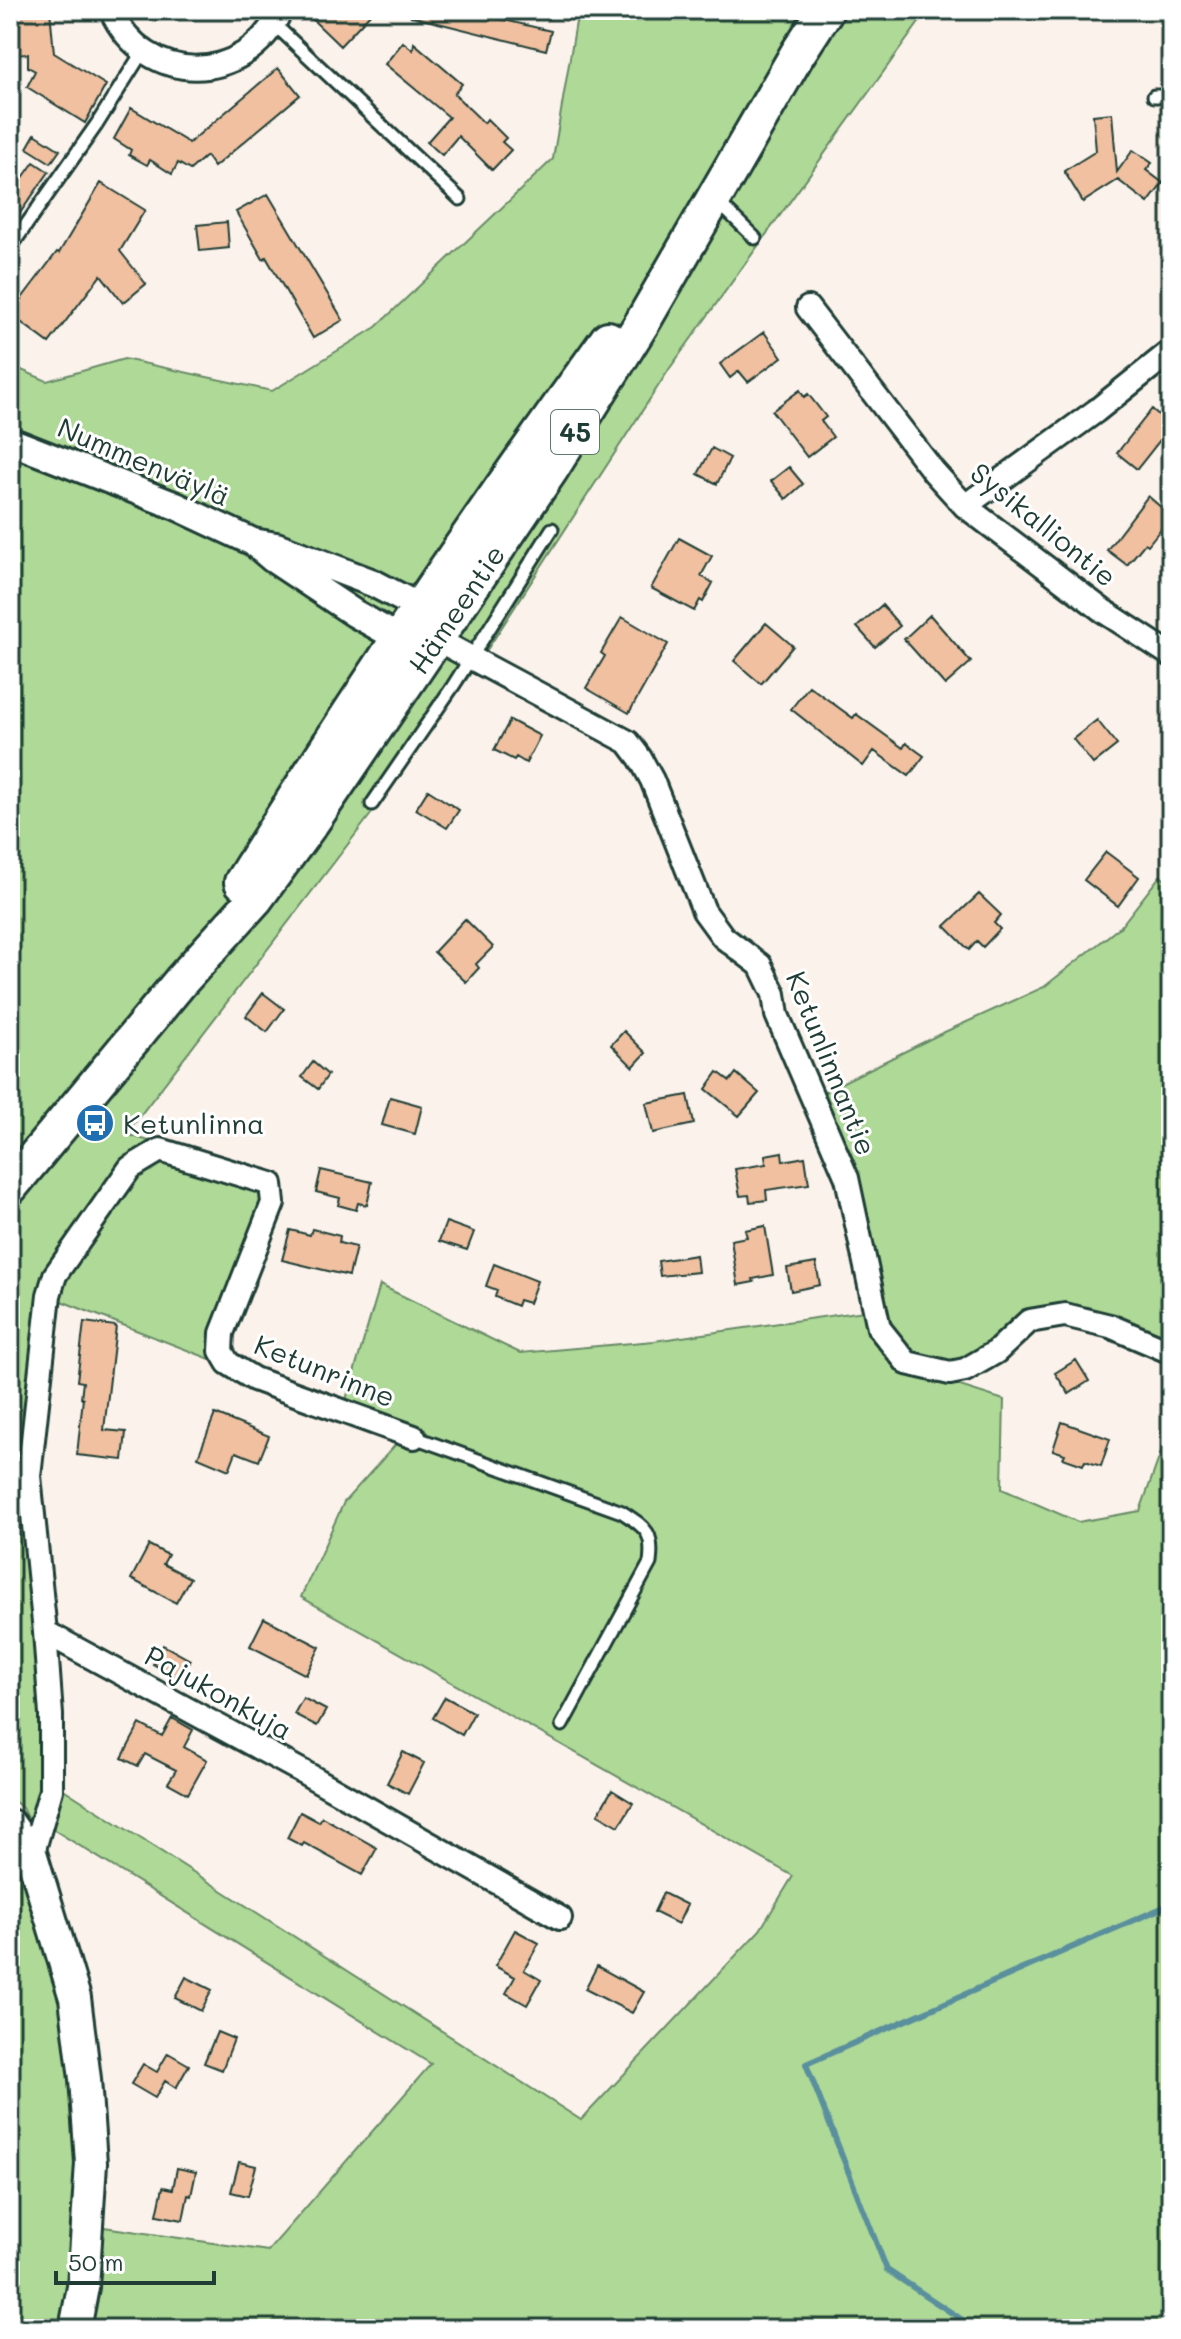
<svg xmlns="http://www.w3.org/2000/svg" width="1181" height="2339" font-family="Mali,sans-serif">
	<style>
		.green { fill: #afd997; stroke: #678b66; stroke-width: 2 }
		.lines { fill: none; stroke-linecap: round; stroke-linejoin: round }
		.stream { stroke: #5a909d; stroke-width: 6 }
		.building { fill: #f0c0a0; stroke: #1f3d34; stroke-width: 2 }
		.service-casing { stroke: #1f3d34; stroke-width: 17 }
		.minor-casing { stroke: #1f3d34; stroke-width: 28 }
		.tertiary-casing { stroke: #1f3d34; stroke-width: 32 }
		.secondary-casing { stroke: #1f3d34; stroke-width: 36 }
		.primary-casing { stroke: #1f3d34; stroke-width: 40 }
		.service { stroke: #fff; stroke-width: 11 }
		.minor { stroke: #fff; stroke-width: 22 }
		.tertiary { stroke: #fff; stroke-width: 26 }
		.secondary { stroke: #fff; stroke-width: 30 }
		.primary { stroke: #fff; stroke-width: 34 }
		.labels { text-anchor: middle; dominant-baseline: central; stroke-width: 6; stroke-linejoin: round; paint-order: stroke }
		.shield { fill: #fff; stroke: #627771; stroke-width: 2 }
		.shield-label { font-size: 26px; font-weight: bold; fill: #1f3d34 }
		.street-label { font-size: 28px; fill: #1f3d34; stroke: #fff }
		.poi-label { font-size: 28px; fill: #1f3d34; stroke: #fff; text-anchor: start }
	</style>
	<rect width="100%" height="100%" fill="#fcf2ec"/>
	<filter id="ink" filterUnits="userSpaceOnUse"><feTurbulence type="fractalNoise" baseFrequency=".0125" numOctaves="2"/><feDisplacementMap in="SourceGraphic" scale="16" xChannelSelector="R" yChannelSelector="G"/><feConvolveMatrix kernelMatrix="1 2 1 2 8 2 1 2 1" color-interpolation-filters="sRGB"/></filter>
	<g filter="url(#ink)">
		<path class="green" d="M578 10H928L670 368 483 656 378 805 126 1134 282 1182 210 1359 56 1299 34 1454 54 1783 581 2120 760 1930 793 1876 301 1597 344 1502 398 1442 345 1403 380 1285 520 1353 654 1341 864 1311 874 1335 903 1368 1004 1400 1002 1489 1078 1522 1140 1511 1170 1427 1164 1355 1171 1358V2329H10V1856L61 1931 93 2219 104 2227 268 2251 431 2064 46 1825 39 1842 22 1808 10 1797V365L47 381 124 359 272 391 376 327 553 159Z
			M1160 876 1171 884V1343L1062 1306 951 1365 910 1355 885 1324 845 1146 825 1091 938 1035 1044 987 1121 926Z"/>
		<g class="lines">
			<path class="stream" d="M976 2329 887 2270 806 2064 1171 1904"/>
		</g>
		<path class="building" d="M10 10H50L54 53 106 85 85 123 27 87 35 71 28 67V54L12 55Z
			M322 10H374L340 46 313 20Z
			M410 10H462L551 31 546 50 410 16Z
			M403 42 413 50 414 43 462 84 454 94 484 123 487 119 506 138 502 142 511 150 492 170 458 136 442 155 427 142 449 117 385 64Z
			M278 68 300 95 214 167 206 156 190 170 178 163 172 174 150 160 147 165 129 155 131 150 114 139 131 108 189 143Z
			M1112 113 1117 172 1133 150 1152 163 1146 170 1163 183 1148 203 1118 180 1083 202 1064 171 1096 151 1093 115Z
			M35 134 60 150 51 163 27 148Z
			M34 162 49 172 10 227V196Z
			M101 183 145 210 120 251 146 284 123 303 101 275 49 343 10 314 57 252 59 253Z
			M268 194 343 320 313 338 266 257 263 259 236 212Z
			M227 222 229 248 200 251 197 225Z
			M764 332 782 357 748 382 739 371 730 378 720 364Z
			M800 390 804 397 808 394 826 417 821 421 833 437 807 457 772 411Z
			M1152 409 1171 426 1137 469 1117 453Z
			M712 448 730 458 717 484 698 474Z
			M789 467 803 484 786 499 771 481Z
			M1148 496 1171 516 1148 545 1145 543 1127 565 1107 550Z
			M679 538 712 556 701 576 713 583 703 602 700 600 694 611 651 588Z
			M882 605 900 626 875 647 857 627Z
			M930 615 971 662 945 685 904 639Z
			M622 617 668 644 629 713 586 688 605 656 601 653Z
			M766 623 793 646 761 684 734 661Z
			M809 686 853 718 856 714 903 748 906 743 924 756 909 776 874 751 863 766 791 709Z
			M510 720 540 736 526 763 516 757 514 760 494 750Z
			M1097 720 1117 745 1093 764 1073 739Z
			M428 790 459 810 447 828 416 809Z
			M1106 852 1139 877 1118 906 1084 880Z
			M979 894 1001 915 994 923 1000 929 983 947 977 941 969 950 945 926Z
			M465 919 493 947 476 964 479 968 466 982 434 952Z
			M263 993 284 1009 267 1032 246 1016Z
			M624 1031 646 1053 633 1067 611 1045Z
			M313 1062 328 1075 318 1089 302 1077Z
			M718 1072 730 1081 736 1073 759 1093 739 1116 706 1089Z
			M688 1095 694 1124 653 1133 646 1103Z
			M390 1097 422 1106 415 1134 382 1125Z
			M782 1152 783 1161 805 1157 809 1184 766 1190 767 1200 750 1202 749 1195 740 1196 735 1169 766 1164 765 1155Z
			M321 1170 372 1182 367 1205 358 1203 356 1210 338 1205 340 1198 316 1192Z
			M446 1222 474 1232 467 1250 439 1241Z
			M765 1226 773 1275 753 1279 754 1282 738 1285 731 1240 747 1237 745 1230Z
			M312 1229 340 1236 339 1243 356 1247 349 1276 282 1260 290 1230 310 1235Z
			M696 1255 698 1272 660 1276 658 1261Z
			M816 1263 820 1285 791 1291 787 1268Z
			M494 1264 537 1281 529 1303 519 1300 517 1306 495 1297 497 1290 486 1286Z
			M84 1322 116 1326 104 1430 126 1432 123 1460 77 1455 83 1398H81L83 1382 77 1381Z
			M1076 1360 1089 1381 1069 1394 1055 1373Z
			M215 1414 269 1436 259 1461 236 1452 229 1470 198 1457Z
			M1062 1422 1110 1439 1101 1466 1085 1461 1083 1465 1063 1458 1065 1454 1053 1450Z
			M149 1545 168 1555 163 1564 190 1578 176 1603 131 1579Z
			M264 1618 320 1647 306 1675 250 1646Z
			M163 1645 190 1660 180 1679 153 1664Z
			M445 1697 474 1713 462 1735 433 1718Z
			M303 1698 326 1710 317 1726 294 1714Z
			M172 1718 193 1730 184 1747 207 1760 188 1794 168 1783 176 1770 145 1754 138 1766 122 1758 140 1724 162 1736Z
			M403 1752 424 1763 408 1794 387 1783Z
			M612 1790 633 1803 619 1826 598 1814Z
			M300 1812 319 1822 322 1817 377 1848 362 1875 304 1843 302 1846 287 1838Z
			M663 1893 687 1905 678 1924 654 1912Z
			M515 1930 539 1943 524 1970 541 1980 527 2005 506 1993 515 1977 495 1966Z
			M597 1966 644 1992 632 2013 585 1989Z
			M186 1977 212 1990 201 2011 175 1998Z
			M217 2032 234 2039 222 2070 204 2063Z
			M168 2053 189 2065 176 2088 165 2081 155 2098 131 2084 143 2064 157 2072Z
			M239 2162 256 2166 248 2196 231 2192Z
			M177 2168 196 2172 191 2196 188 2195 183 2220 157 2215 163 2187 173 2189Z"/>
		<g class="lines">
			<defs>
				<path id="service" d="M274 24 460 199
					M1154 96H1171
					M718 202 755 238
					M10 248 97 124 143 51
					M372 804 453 686 552 529
					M414 1437 622 1512C646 1528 654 1532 650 1563L562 1725"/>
				<path id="minor" d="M111 10C146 87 245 87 281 10
					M808 308 934 472 965 506 1102 610 1171 655
					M965 506 1096 411 1171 351
					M436 639 628 742 640 758 652 780 704 911 723 937 760 965 774 994 777 1015 847 1178 879 1328 907 1363 950 1373 965 1370 996 1352 1029 1321 1065 1315 1110 1326 1171 1352
					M45 1632 29 1476 49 1295 55 1275 130 1168 160 1150 271 1184 273 1203 222 1333 221 1351 228 1363 254 1379 414 1437
					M32 1856 51 1790V1715L45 1632 305 1773 560 1918"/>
				<path id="tertiary" d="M10 441 176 506 253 542 276 546 373 583 421 608 427 622
					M253 542 273 559 354 613 400 639H416"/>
				<path id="secondary" d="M10 1825 32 1856 75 1998 85 2079 91 2163 83 2287 75 2329"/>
				<path id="primary" d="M242 882C357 697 480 515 608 339
					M10 1187 181 981 256 898 311 823 551 469 642 323 798 53 826 10"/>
			</defs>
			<use href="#service" class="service-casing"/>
			<use href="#minor" class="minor-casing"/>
			<use href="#tertiary" class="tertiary-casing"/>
			<use href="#secondary" class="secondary-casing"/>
			<use href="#primary" class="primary-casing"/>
			<use href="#service" class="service"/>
			<use href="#minor" class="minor"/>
			<use href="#tertiary" class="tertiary"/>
			<use href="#secondary" class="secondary"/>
			<use href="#primary" class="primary"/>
		</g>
	</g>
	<defs>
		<symbol id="bus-disc" viewBox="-11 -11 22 22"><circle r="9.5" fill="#1f6fb2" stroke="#fff"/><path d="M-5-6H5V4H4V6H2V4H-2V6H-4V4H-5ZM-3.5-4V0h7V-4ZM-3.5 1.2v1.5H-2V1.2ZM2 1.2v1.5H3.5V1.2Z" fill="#fff"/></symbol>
	</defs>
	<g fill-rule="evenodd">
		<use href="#bus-disc" x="73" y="1101" width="44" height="44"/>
	</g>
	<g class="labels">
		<rect class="shield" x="551" y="410" width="48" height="44" rx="6"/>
		<g class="shield-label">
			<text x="575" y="432">45</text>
		</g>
		<g class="street-label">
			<text transform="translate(144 461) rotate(23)">Nummenväylä</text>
			<text transform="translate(1044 524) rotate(39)">Sysikalliontie</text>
			<text transform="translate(456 609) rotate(-56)">Hämeentie</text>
			<text transform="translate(832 1063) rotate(68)">Ketunlinnantie</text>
			<text transform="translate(325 1370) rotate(22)">Ketunrinne</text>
			<text transform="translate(219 1692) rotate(29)">Pajukonkuja</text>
		</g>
		<g class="poi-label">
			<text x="123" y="1123">Ketunlinna</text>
		</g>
	</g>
	<rect width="1181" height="2339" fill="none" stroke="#fff" stroke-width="40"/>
	<rect x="20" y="20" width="1141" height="2299" fill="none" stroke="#1f3d34" stroke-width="3" filter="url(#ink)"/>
	<path d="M56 2271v12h158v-12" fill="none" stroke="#1f3d34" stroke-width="4"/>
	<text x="68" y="2271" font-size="24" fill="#1f3d34" stroke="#ffffff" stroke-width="6" paint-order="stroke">50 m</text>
</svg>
